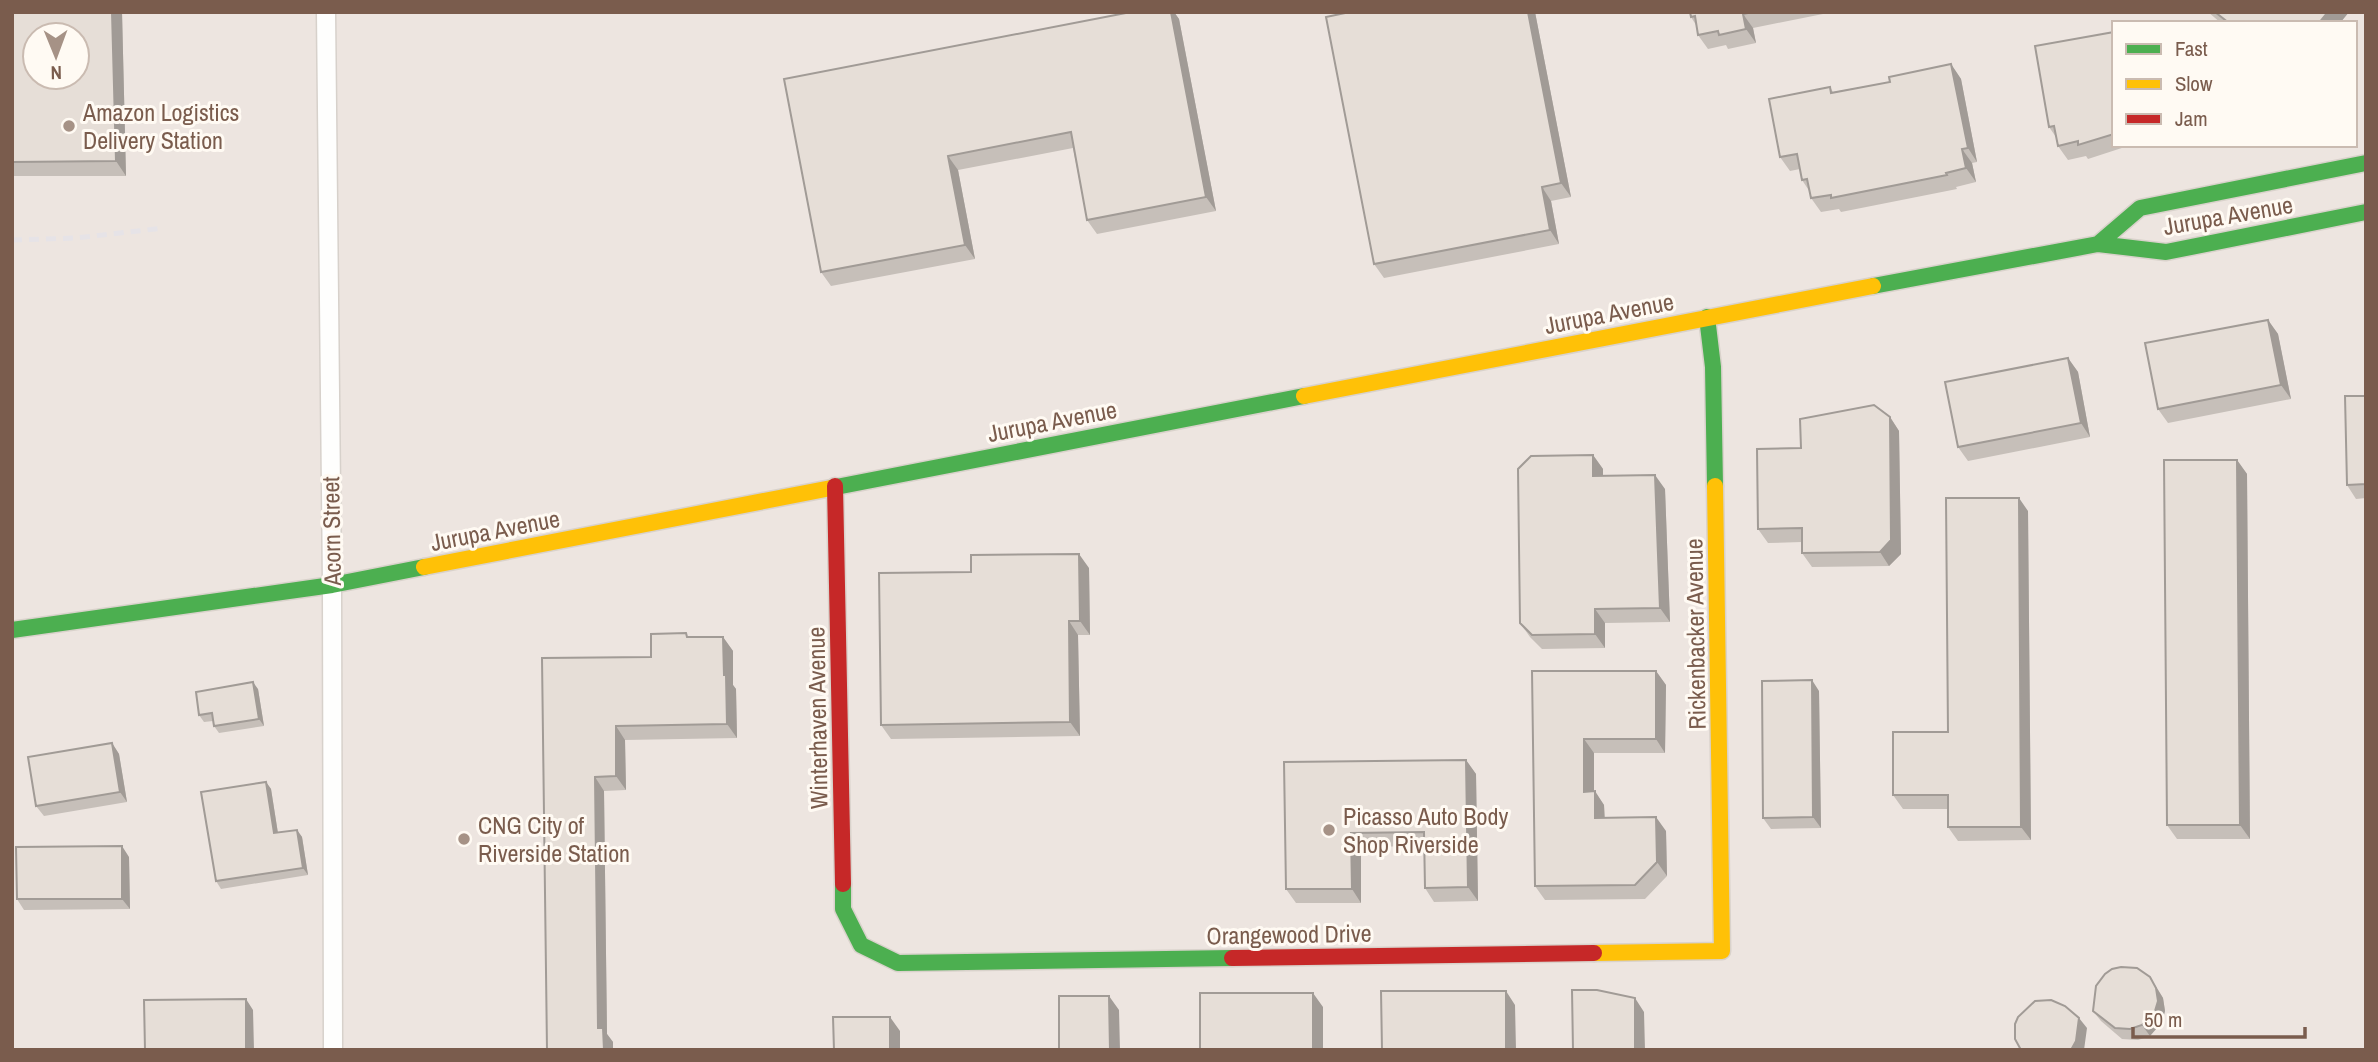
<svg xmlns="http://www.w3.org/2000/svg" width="2378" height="1062" font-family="'Archivo Narrow',sans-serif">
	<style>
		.industrial { fill: #ede5e0; fill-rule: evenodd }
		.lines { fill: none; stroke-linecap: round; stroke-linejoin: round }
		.street-casing { stroke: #d7d1cb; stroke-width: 21 }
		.fast-casing { stroke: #d9d2cb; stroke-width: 19 }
		.slow-casing { stroke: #d9d2cb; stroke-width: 19 }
		.jam-casing { stroke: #d9d2cb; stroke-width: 19 }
		.street { stroke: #fefefd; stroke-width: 18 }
		.fast { stroke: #4caf50; stroke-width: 16 }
		.slow { stroke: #ffc107; stroke-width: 16 }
		.jam { stroke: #c62828; stroke-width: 16 }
		.rail { stroke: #e6e3e7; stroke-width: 5; stroke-dasharray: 10 7; stroke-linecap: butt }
		.wall { fill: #c6bfb9 }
		.shaded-wall { fill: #a19b96 }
		.building { fill: #e6ded7; stroke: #a19b96; stroke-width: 2; fill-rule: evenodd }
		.poi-dot { fill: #a69286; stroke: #fffaf3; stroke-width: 2.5 }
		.labels { text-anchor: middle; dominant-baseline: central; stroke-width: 6; stroke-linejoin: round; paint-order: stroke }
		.poi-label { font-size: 24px; fill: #7a5c4d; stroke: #fffaf3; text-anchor: start }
		.street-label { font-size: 24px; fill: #7a5c4d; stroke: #fffaf3 }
	</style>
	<rect width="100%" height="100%" fill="#f9f5f0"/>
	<path class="industrial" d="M12 12H2366V1050H12ZM2114 23H2355V145H2114ZM35 35H77V77H35Z"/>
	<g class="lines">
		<defs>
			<path id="street" d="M326 12 332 585 333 1050"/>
			<path id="fast" d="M2098 244 2140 208 2366 163
				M1873 286 2098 244 2166 252 2366 212
				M1707 317 1713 367 1715 486
				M831 488 1304 396
				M12 630 332 585 424 567
				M843 884V909L861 945 898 963 1232 958"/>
			<path id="slow" d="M1304 396 1873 286
				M424 567 831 488
				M1594 953 1722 951 1715 486"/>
			<path id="jam" d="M835 486 843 884
				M1232 958 1594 953"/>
		</defs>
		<use href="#street" class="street-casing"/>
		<use href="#fast" class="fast-casing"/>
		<use href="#slow" class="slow-casing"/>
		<use href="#jam" class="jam-casing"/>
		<use href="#street" class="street"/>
		<use href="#fast" class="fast"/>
		<use href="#slow" class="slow"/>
		<use href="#jam" class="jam"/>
		<path class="rail" d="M12 240 76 238 164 228"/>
	</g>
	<path class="wall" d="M12 12H122L126 176H12Z
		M1131 12H1174L1179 19 1216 211 1097 234 1087 220 1073 148 958 170 975 259 831 286 821 272 784 79Z
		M1350 12H1535L1571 197 1551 201 1559 244 1384 278 1374 264Z
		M1690 12H1833L1753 28 1756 43 1728 49 1726 45 1708 49 1698 35 1696 25 1691 17Z
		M2208 12H2349L2340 23H2221Z
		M2114 32V145H2131L2088 159 2086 156 2068 160 2058 146 2056 137 2049 127Z
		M1951 64 1961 79 1977 162 1972 163 1976 182 1956 187 1957 189 1841 212 1839 209 1821 212 1811 198 1810 192 1802 180 1800 169 1790 171 1780 157 1830 87 1833 92 1890 82Z
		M2268 320 2278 334 2291 399 2168 423 2158 409Z
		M2068 358 2078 372 2090 437 1968 461 1958 447Z
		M2366 396V498L2356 499 2347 485Z
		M1890 417 1899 431 1901 554 1889 566 1812 567 1802 553V542L1768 543 1758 529 1801 448Z
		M1593 455 1603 469V476L1665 489 1670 622 1605 623V648L1542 649 1530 637 1520 623Z
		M2237 460 2247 474 2250 839H2177L2167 825Z
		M2028 511 2031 840 1958 841 1948 827V809H1903L1893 795 1948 732Z
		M1089 568 1090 635H1078L1080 736 891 739 881 725 971 572Z
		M689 637H723L733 651V685L736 689 737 738 625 740 626 790 604 791 607 1034 613 1042V1050H547L542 658 651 657Z
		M1532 671H1656L1666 685 1665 753H1594V791L1604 805 1605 818 1666 831 1667 876 1645 899 1545 900 1535 886Z
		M258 689 264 726 219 733 214 726 213 721 204 722 199 715Z
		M1819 691 1821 828 1771 829 1763 818Z
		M112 743 119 754 127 802 44 816 36 806Z
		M1466 760 1476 774 1478 901 1434 902 1425 888 1424 846 1361 847V903H1296L1286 889 1284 762Z
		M266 782 271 789 278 833 297 830 302 837 308 875 221 889 216 881Z
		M129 857 130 909 24 910 17 899Z
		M2157 988 2163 998 2165 1011 2162 1022 2150 1036 2138 1040 2122 1039 2101 1021 2093 1011Z"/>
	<path class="shaded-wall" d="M112 12H122L126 176 116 161Z
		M1171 12H1174L1179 19 1216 211 1206 197Z
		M1528 12H1535L1571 197 1561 183Z
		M2328 12H2349L2340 23H2319Z
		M1743 14 1753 28 1756 43 1746 29Z
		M1951 64 1961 79 1977 162 1968 148Z
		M1962 149 1972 163 1976 182 1966 168Z
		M948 156 958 170 975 259 965 245Z
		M1542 187 1551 201 1559 244 1550 230Z
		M2268 320 2278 334 2291 399 2281 385Z
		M2068 358 2078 372 2090 437 2081 423Z
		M1890 417 1899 431 1901 554 1889 566 1880 552Z
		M1593 455 1603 469V490L1593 476Z
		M2237 460 2247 474 2250 839 2240 825Z
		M1655 475 1665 489 1670 622 1660 608Z
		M2019 498 2028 511 2031 840 2021 827Z
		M1079 554 1089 568 1090 635 1080 621Z
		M1595 609 1605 623V648L1595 634Z
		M1069 621 1078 635 1080 736 1070 722Z
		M723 637 733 651V685L736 689 737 738 727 724 724 675Z
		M1656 671 1666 685 1665 753 1656 739Z
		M1812 680 1819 691 1821 828 1813 817Z
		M253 682 258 689 264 726 259 719Z
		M616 726 625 740 626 790 616 776Z
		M1584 739 1594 753V806L1584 792Z
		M112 743 119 754 127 802 120 792Z
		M1466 760 1476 774 1478 901 1468 887Z
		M595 777 604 791 607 1034 613 1042V1050H604L598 1028Z
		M266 782 271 789 279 840 274 833Z
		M1595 791 1604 805 1605 832 1595 818Z
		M1656 817 1666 831 1667 876 1657 862Z
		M297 830 302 837 308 875 303 868Z
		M1351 833 1361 847V903L1352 889Z
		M122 846 129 857 130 909 122 899Z
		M2150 977 2163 998 2165 1011 2162 1022 2150 1036 2142 1025Z
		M1506 991 1515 1005 1516 1050H1506Z
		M1313 993 1323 1007V1050H1313Z
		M1109 996 1119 1010 1120 1050H1110Z
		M1635 998 1644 1012 1645 1050H1635Z
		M246 999 253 1010 254 1050H246Z
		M890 1017 900 1031V1050H890Z
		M2079 1018 2087 1028 2084 1050H2071Z"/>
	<path class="building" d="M12 12H112L116 161 12 162ZM35 35H77V77H35Z
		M1131 12H1171L1206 197 1087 220 1071 132 948 156 965 245 821 272 784 79Z
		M1350 12H1528L1561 183 1542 187 1550 230 1374 264 1326 17Z
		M1690 12H1753L1743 14 1746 29 1719 35 1718 31 1698 35 1695 16 1691 17Z
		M2215 12H2328L2319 23H2229Z
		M2114 32V134L2078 145V141L2058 146 2054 126 2049 127 2035 46Z
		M1951 64 1968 148 1962 149 1966 168 1946 173 1947 175 1831 198V195L1811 198 1807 179 1802 180 1797 154 1780 157 1769 99 1830 87 1831 93 1890 82 1889 77Z
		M2268 320 2281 385 2158 409 2145 343Z
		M2068 358 2081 423 1958 447 1945 382Z
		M2345 396H2366V484L2347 485Z
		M1874 405 1890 417 1891 540 1880 552 1802 553V528L1758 529 1757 449 1801 448 1800 419Z
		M1593 455V476L1655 475 1660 608 1595 609V634L1532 635 1520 623 1518 469 1531 456Z
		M2164 460H2237L2240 825H2167Z
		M1946 498H2019L2021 827H1948V795H1893V732H1948Z
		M1079 554 1080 621H1069L1070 722 881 725 879 573 971 572V555Z
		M686 633 687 637H723L724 675H726L727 724 616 726V776L595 777 598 1028H603L604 1050H547L542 658 651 657V634Z
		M1532 671H1656V739H1584V792L1595 791V818L1656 817 1657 862 1635 885 1535 886Z
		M1812 680 1813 817 1763 818 1762 681Z
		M253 682 259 719 214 726 212 713 199 715 196 692Z
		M112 743 120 792 36 806 28 757Z
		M1466 760 1468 887 1425 888 1424 832 1351 833 1352 889H1286L1284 762Z
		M266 782 274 833 297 830 303 868 216 881 201 792Z
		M122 846V899H17L16 847Z
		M2121 967 2137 968 2150 977 2156 988 2158 1001 2155 1011 2142 1025 2130 1029 2115 1028 2093 1011 2096 986 2105 974 2112 969Z
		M1572 990H1597L1635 998V1050H1573Z
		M1381 991H1506V1050H1382Z
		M1200 993H1313V1050H1200Z
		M1059 996H1109L1110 1050H1059Z
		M246 999V1050H145L144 1000Z
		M2051 1000 2065 1006 2079 1018 2076 1041 2071 1050H2021L2015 1039V1024L2018 1017 2035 1001Z
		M833 1017H890V1050H834Z"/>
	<g class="poi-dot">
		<circle cx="69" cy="126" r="7"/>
		<circle cx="1329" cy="830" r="7"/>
		<circle cx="464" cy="839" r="7"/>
	</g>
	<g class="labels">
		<g class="poi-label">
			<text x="83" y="112">Amazon Logistics<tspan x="83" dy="28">Delivery Station</tspan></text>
			<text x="1343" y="816">Picasso Auto Body<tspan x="1343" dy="28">Shop Riverside</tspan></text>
			<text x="478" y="825">CNG City of<tspan x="478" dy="28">Riverside Station</tspan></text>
		</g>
		<g class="street-label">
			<text transform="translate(2228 215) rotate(-10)">Jurupa Avenue</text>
			<text transform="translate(1609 313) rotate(-11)">Jurupa Avenue</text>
			<text transform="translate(1052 421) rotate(-11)">Jurupa Avenue</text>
			<text transform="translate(495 530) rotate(-11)">Jurupa Avenue</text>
			<text transform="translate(331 531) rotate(-91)">Acorn Street</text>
			<text transform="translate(1695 634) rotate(-91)">Rickenbacker Avenue</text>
			<text transform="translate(817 718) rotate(-91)">Winterhaven Avenue</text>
			<text transform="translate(1289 934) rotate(-1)">Orangewood Drive</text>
		</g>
	</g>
	<rect width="2378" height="1062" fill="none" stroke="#7a5c4d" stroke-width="28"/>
	<rect x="2112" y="21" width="245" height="126" fill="#fffaf3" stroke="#cabbb1" stroke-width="2"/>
	<rect x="2126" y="44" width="35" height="10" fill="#4caf50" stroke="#cabbb1" stroke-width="2"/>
	<text x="2175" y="56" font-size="21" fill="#7a5c4d">Fast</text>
	<rect x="2126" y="79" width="35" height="10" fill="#ffc107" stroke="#cabbb1" stroke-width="2"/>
	<text x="2175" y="91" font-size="21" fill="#7a5c4d">Slow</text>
	<rect x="2126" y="114" width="35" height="10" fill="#c62828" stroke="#cabbb1" stroke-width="2"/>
	<text x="2175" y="126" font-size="21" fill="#7a5c4d">Jam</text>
	<g transform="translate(56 56) rotate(179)"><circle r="33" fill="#fffaf3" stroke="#cabbb1" stroke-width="2"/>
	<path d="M0-5L12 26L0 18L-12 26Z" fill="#a69286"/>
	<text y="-10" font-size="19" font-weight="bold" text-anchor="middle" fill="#7a5c4d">N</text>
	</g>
	<path d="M2133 1027v10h172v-10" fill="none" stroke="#7a5c4d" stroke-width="3.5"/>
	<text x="2144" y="1027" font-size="21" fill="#7a5c4d" stroke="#fffaf3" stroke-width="5" paint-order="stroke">50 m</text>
</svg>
